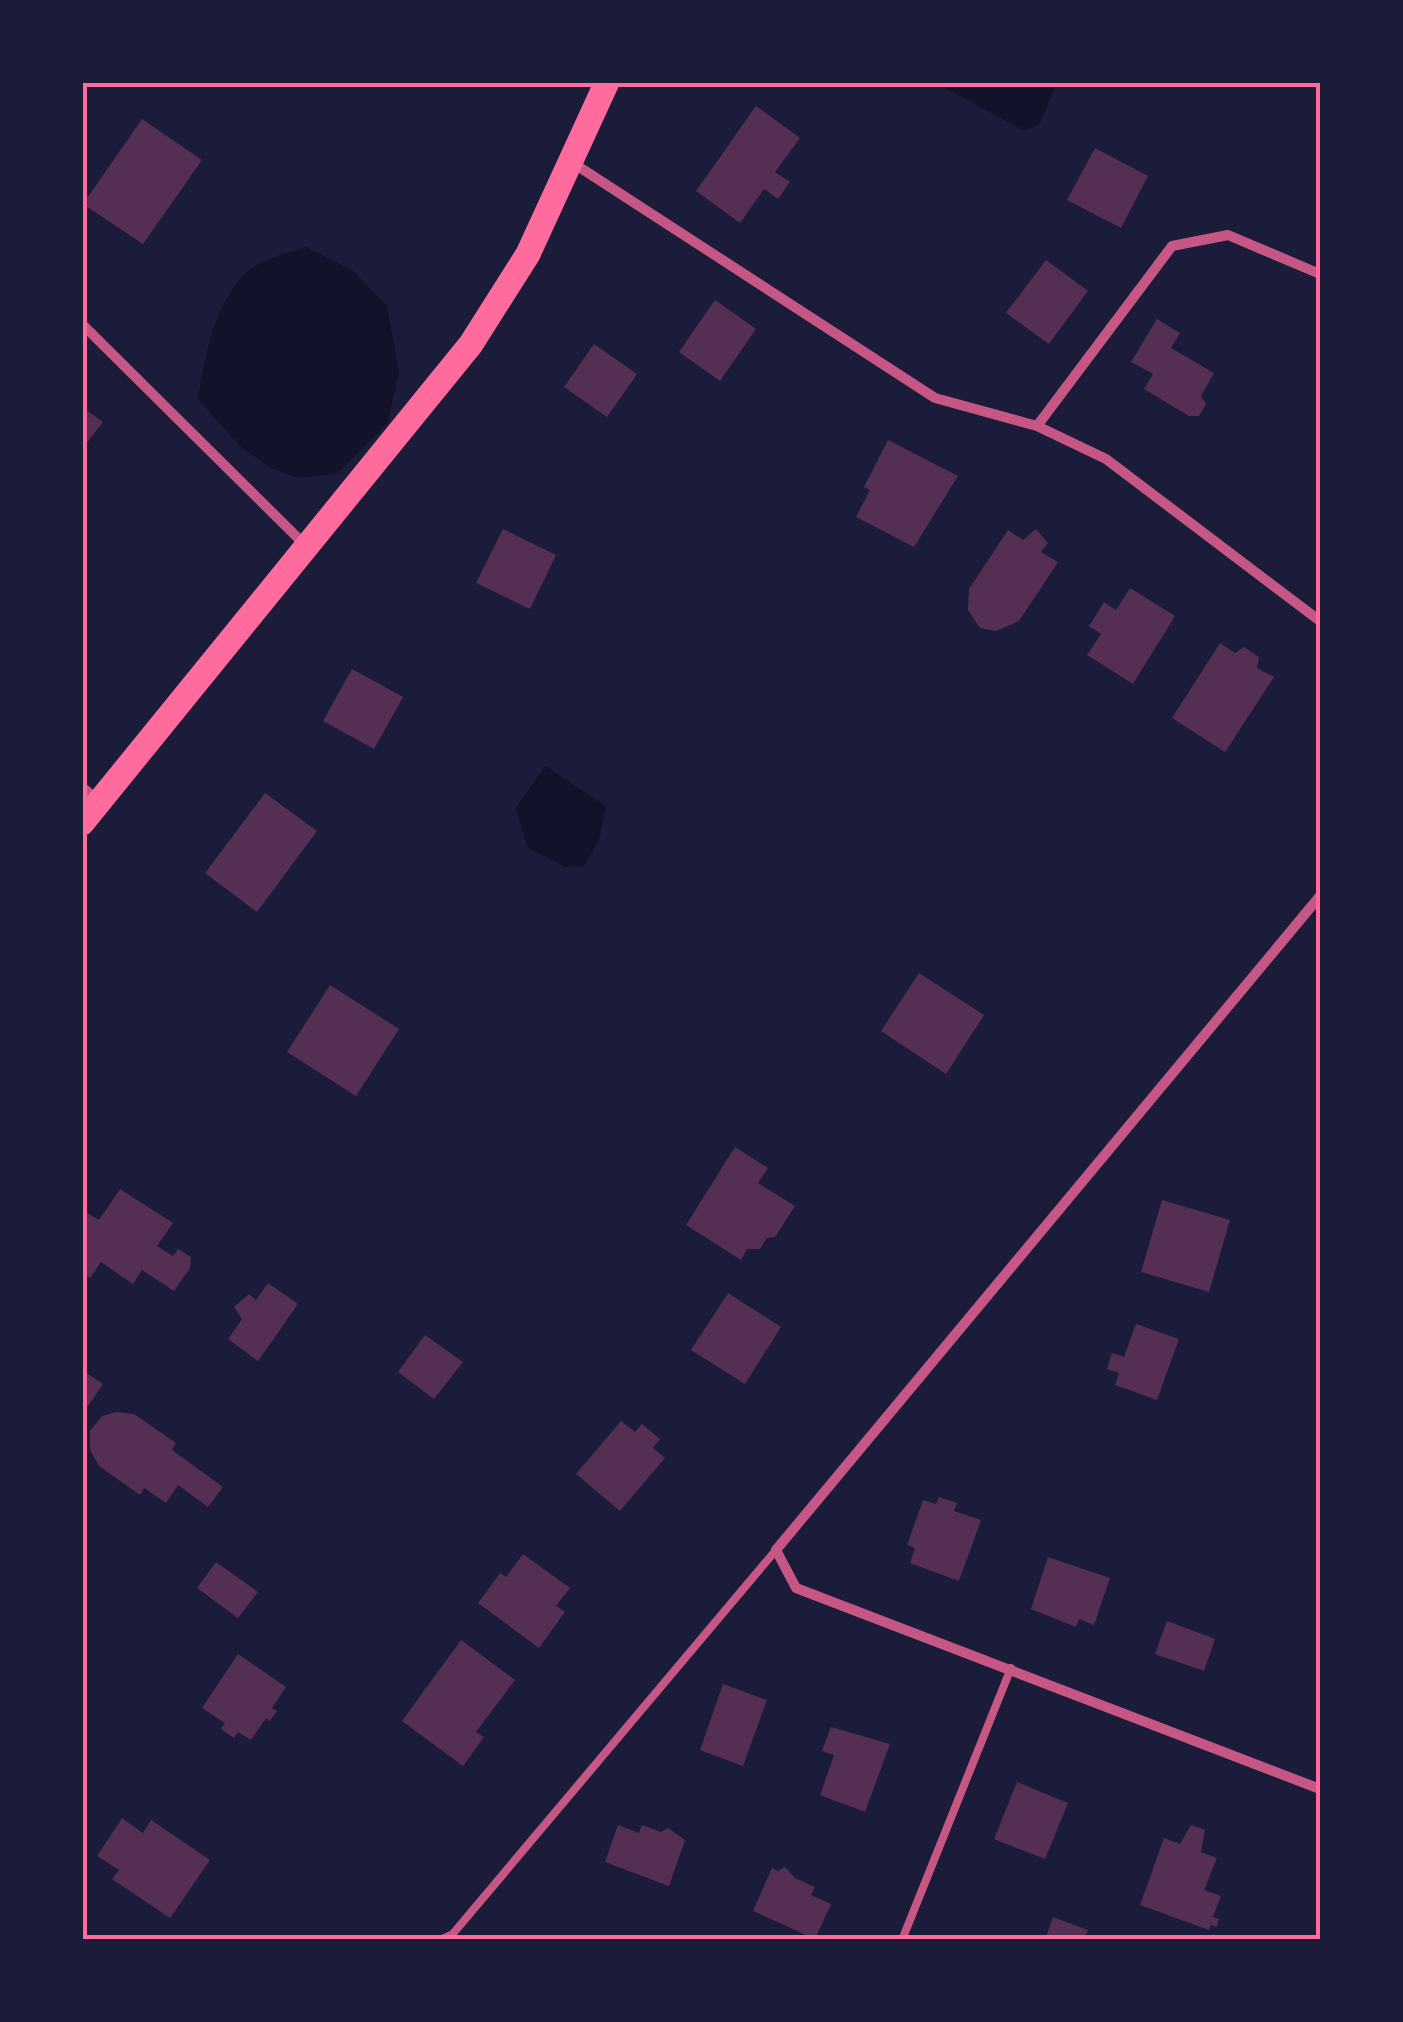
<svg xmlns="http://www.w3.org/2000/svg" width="1403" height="2022" font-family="Raleway,sans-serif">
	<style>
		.water { fill: #12122b }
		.building { fill: #542f53 }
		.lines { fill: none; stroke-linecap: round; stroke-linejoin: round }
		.service { stroke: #c65784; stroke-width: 8 }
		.minor { stroke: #c65784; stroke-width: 10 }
		.primary { stroke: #ff6b9d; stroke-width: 25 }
		.neatline { fill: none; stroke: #ff6b9d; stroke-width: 4 }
	</style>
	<rect width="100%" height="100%" fill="#1b1b3a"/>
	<path class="water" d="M935 83H1057L1040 123 1025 131Z
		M306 247 352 270 387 306 399 372 387 424 337 474 297 478 271 468 240 446 198 399C205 355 217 285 262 262 276 255 292 252 306 247Z
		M545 766 606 806 599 840 584 866 565 867 528 848 516 808Z"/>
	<path class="building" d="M756 106 800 138 775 172 790 182 778 199 764 189 740 223 696 191Z
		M142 119 202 160 143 244 83 204Z
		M1095 148 1148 176 1121 228 1067 200Z
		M1046 260 1088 291 1049 344 1006 313Z
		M715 300 756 329 720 381 679 352Z
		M1157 319 1180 333 1171 348 1214 373 1201 396 1206 404 1199 416H1189L1144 389 1153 374 1131 362Z
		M594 344 637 374 607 417 564 387Z
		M82 407 103 422 82 449Z
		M888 440 958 476 914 547 856 517 870 490 864 487Z
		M503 529 556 555 530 609 476 583Z
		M1036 529 1048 543 1041 552 1058 562 1019 621 996 631 980 628 968 610 969 589 1008 530 1023 540Z
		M1130 588 1175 616 1133 684 1087 655 1101 634 1089 626 1104 602 1116 610Z
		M1220 643 1235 653 1244 647 1259 657 1257 668 1274 677 1225 752 1172 718Z
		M352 669 403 697 374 749 323 721Z
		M265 793 317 831 257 912 205 873Z
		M919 973 984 1015 946 1074 881 1031Z
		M330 985 399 1029 356 1096 287 1052Z
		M735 1147 768 1168 758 1183 795 1206 775 1237 767 1238 760 1249H747L741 1260 686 1225Z
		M120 1189 173 1223 157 1246 173 1256 178 1249 191 1257 190 1268 174 1291 142 1270 133 1284 101 1262 90 1278 82 1273V1210L99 1220Z
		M1162 1200 1230 1220 1209 1292 1141 1272Z
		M268 1283 298 1304 258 1361 228 1339 242 1319 234 1307 249 1294 256 1300Z
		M728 1293 781 1327 745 1384 691 1350Z
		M1136 1324 1179 1339 1157 1400 1115 1385 1119 1373 1107 1369 1112 1353 1124 1357Z
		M425 1335 463 1362 434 1399 398 1372Z
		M82 1370 103 1384 82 1415Z
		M117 1412 134 1414 176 1443 172 1450 223 1487 208 1507 178 1485 166 1503 144 1488 140 1495 99 1466 90 1450V1431L102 1416Z
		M621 1421 635 1432 642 1424 660 1439 653 1448 665 1458 620 1511 576 1474Z
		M939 1497 957 1503 954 1511 981 1520 959 1581 910 1563 915 1548 907 1545 923 1500 936 1504Z
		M523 1554 570 1588 556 1606 565 1612 539 1648 478 1603 500 1573 506 1577Z
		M1048 1557 1110 1578 1094 1625 1079 1619 1076 1627 1031 1609Z
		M216 1562 258 1592 238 1618 197 1588Z
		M1167 1621 1215 1639 1204 1671 1155 1654Z
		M461 1640 515 1680 476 1732 484 1737 463 1766 402 1721Z
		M238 1654 286 1687 272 1708 277 1711 270 1721 266 1718 251 1740 238 1732 234 1738 221 1729 225 1723 202 1708Z
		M723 1684 767 1700 743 1766 700 1750Z
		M831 1727 890 1744 865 1812 820 1795 834 1755 822 1751Z
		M1017 1782 1068 1803 1045 1859 994 1839Z
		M122 1818 143 1833 151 1820 210 1860 170 1918 112 1879 119 1870 97 1856Z
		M618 1825 639 1833 642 1825 661 1832 668 1828 685 1840 669 1886 605 1862Z
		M1191 1825 1205 1830 1201 1852 1217 1858 1204 1890 1221 1896 1213 1917 1219 1919 1217 1927 1211 1925 1209 1930 1140 1905 1164 1838 1180 1844Z
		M785 1867 795 1878 815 1887 811 1895 831 1904 815 1939 753 1911 772 1868 778 1871Z
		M1053 1917 1088 1930 1084 1940H1045Z"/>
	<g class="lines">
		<path class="service" d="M451 1936 776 1550
			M902 1940 1011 1668"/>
		<path class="minor" d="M573 163 935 398 1037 426 1106 459 1320 621
			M82 324 305 545
			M1037 426 1172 246 1228 235 1320 274
			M82 787 99 801
			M1320 896 776 1550 796 1588 1320 1789
			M442 1940 451 1936"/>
		<path class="primary" d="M82 823 471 344 528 254 607 82"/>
	</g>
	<rect width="1403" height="2022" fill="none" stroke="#1b1b3a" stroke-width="170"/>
	<rect x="85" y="85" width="1233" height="1852" class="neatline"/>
</svg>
